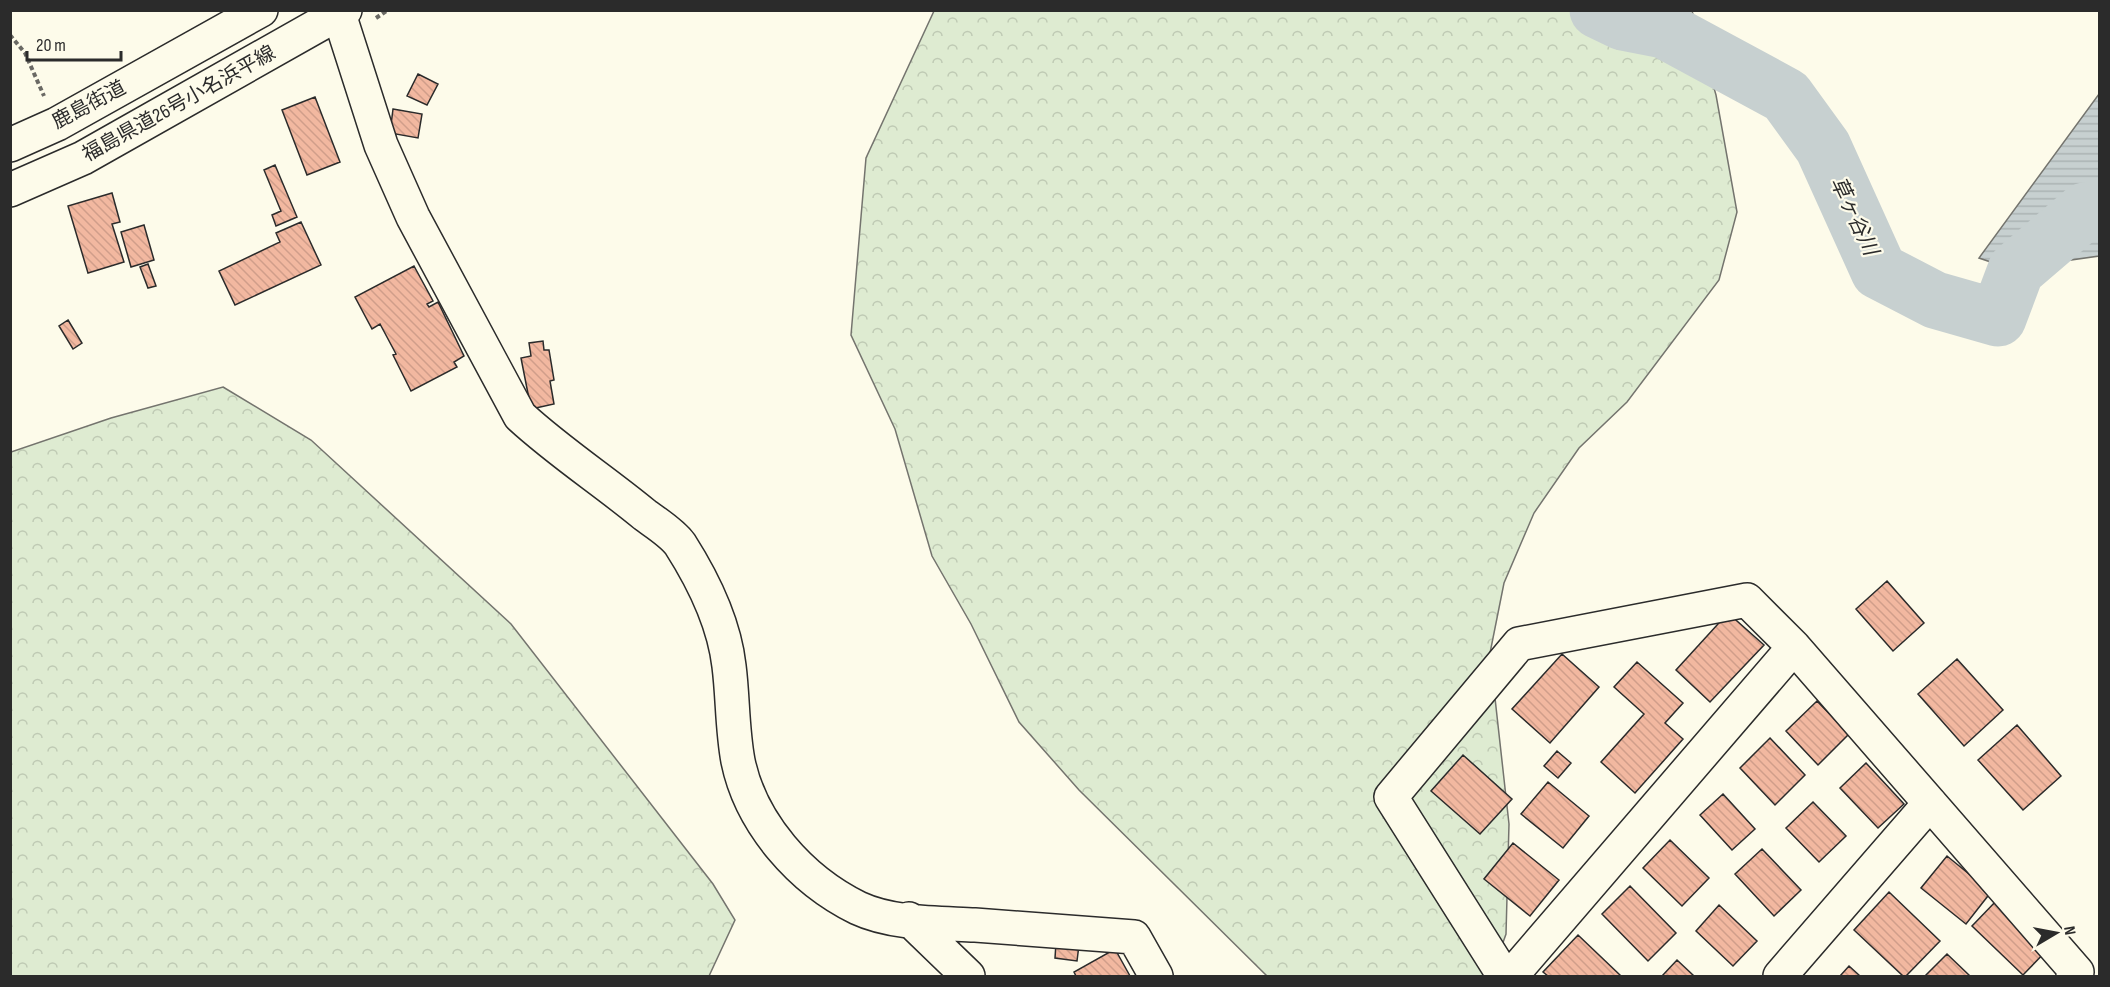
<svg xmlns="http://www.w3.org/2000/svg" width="2110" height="987" font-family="'Sofia Sans Condensed','Noto Sans JP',sans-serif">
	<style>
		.forest { fill: url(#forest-crowns); stroke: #74746e; stroke-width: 1.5 }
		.water { fill: url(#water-rules); stroke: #74746e; stroke-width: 1.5 }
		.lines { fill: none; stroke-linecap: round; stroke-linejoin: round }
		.river { stroke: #c7d0d0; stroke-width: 57 }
		.building { fill: url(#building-back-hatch); stroke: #2b2b2b; stroke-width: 1.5 }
		.minor-casing { stroke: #2b2b2b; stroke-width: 36 }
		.major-casing { stroke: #2b2b2b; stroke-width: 36 }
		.path { stroke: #6a6964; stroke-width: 4; stroke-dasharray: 4.5 3; stroke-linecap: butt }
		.minor { stroke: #fdfbea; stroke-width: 33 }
		.major { stroke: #fdfbea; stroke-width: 33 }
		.labels { text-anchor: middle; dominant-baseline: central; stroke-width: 4.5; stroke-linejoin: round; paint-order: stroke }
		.street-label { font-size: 20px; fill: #2b2b2b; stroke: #fdfbea }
		.water-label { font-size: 21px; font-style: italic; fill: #2b2b2b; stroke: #fdfbea }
	</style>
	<defs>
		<pattern id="forest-crowns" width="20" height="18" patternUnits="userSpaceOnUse" patternTransform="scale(1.5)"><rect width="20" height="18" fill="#deebd1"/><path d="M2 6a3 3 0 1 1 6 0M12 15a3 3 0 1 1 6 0" fill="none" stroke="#bfcab4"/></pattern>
		<pattern id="water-rules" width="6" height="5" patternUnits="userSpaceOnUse" patternTransform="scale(1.5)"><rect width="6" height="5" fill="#c7d0d0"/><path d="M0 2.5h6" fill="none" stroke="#abb3b3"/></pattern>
		<pattern id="building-back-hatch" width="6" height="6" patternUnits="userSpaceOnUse" patternTransform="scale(1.5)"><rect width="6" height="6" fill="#f2b8a0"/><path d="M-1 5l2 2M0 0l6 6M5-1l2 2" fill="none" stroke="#d09e8a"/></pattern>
	</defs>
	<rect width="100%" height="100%" fill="#fdfbea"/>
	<path class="forest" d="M934 11H1692L1716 95 1737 212 1719 280 1627 402 1579 448 1534 513 1504 583 1490 653 1509 824 1506 934 1491 976H1267L1079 790 1019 722 971 624 932 556 895 429 851 335 866 158Z
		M223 387 311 440 511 624 713 884 735 920 709 976H11V452L111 418Z"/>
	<path class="water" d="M2099 94V256L2050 263 2044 266 2041 279 1979 258Z"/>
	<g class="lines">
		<path class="river" d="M1598 10 1623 22 1664 30 1786 96 1823 147 1879 271 1935 300 1998 318 2016 270 2085 211 2100 208"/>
	</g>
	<path class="building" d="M418 74 438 84 427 105 407 96Z
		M315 97 340 162 307 175 282 110Z
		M393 109 422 114 418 138 390 133Z
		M275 165 297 217 276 226 272 215 281 211 264 170Z
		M112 193 120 222 112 224 124 262 88 273 68 206Z
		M301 222 321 265 235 305 219 271 280 242 276 233Z
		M144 225 154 260 131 267 121 232Z
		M148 264 156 286 148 288 140 267Z
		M414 266 433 301 427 304 429 307 438 302 464 356 454 362 457 367 411 391 393 355 396 354 380 324 372 329 355 297Z
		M68 320 82 343 73 349 59 326Z
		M543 341 544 350H549L554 380 550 381 554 404 531 409 521 358 531 356 529 343Z
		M1887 581 1924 623 1893 651 1856 609Z
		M1728 613 1764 645 1710 702 1676 670Z
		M1562 654 1599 687 1550 743 1512 709Z
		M1957 659 2003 710 1964 746 1918 694Z
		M1637 662 1683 703 1665 723 1683 739 1635 793 1601 762 1644 714 1614 687Z
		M1817 701 1849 734 1818 765 1786 731Z
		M2017 725 2061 776 2023 810 1978 760Z
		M1770 738 1805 775 1775 805 1740 768Z
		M1557 751 1571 763 1558 778 1544 766Z
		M1463 755 1512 799 1480 834 1431 791Z
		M1866 763 1904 804 1878 828 1840 788Z
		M1548 782 1589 816 1563 848 1521 814Z
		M1723 794 1755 829 1732 850 1700 815Z
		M1813 802 1846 836 1819 862 1786 828Z
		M1670 840 1709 878 1682 906 1643 868Z
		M1513 843 1559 880 1530 916 1484 879Z
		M1762 849 1801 890 1774 916 1735 874Z
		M1947 856 1991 892 1966 924 1921 888Z
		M1630 886 1676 933 1648 961 1602 914Z
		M1889 892 1940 941 1906 976H1903L1854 930Z
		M1998 899 2049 948 2023 975 1972 926Z
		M1719 905 1757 941 1733 966 1696 931Z
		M1578 935 1621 976H1548L1543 972Z
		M1056 943 1079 945 1077 961 1055 958Z
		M1115 949 1130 976H1076L1074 972Z
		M1947 954 1970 976H1925Z
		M1677 960 1694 976H1662Z
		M1849 966 1860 976H1840Z"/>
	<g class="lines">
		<defs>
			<path id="minor" d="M339 14 381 145 413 217 520 416C559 452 604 481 645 515 656 523 672 533 680 544 703 580 724 622 729 666 733 697 732 729 738 761 751 824 801 880 858 908 892 924 938 923 975 925 1028 929 1081 933 1134 937L1156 976
				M909 919 968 976
				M1504 976 1391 797 1519 644 1747 600 1794 647 2077 972 2073 976
				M1511 976 1794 647
				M1780 976 1930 803"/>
			<path id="major" d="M10 145 57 124 261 10
				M10 190 83 158 345 10"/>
		</defs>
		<use href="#minor" class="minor-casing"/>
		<use href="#major" class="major-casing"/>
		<path class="path" d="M376 18 388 10
			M10 35 25 53 44 96"/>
		<use href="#minor" class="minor"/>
		<use href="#major" class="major"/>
	</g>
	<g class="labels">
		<g class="street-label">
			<text transform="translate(179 104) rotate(-29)">福島県道26号小名浜平線</text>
			<text transform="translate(89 105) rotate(-28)">鹿島街道</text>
		</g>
		<g class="water-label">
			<text transform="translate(1854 216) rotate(65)">草ヶ谷川</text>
		</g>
	</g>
	<rect width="2110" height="987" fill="none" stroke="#2b2b2b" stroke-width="24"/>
	<g transform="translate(2056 933) rotate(80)" stroke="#fdfbea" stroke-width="4.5" paint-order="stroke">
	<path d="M0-4.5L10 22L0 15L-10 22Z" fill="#2b2b2b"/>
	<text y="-9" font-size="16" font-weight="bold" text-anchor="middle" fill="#2b2b2b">N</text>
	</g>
	<path d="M27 51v9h94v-9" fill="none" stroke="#2b2b2b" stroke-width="3"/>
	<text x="36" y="51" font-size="18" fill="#2b2b2b" stroke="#fdfbea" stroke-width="4.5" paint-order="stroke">20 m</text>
</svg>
